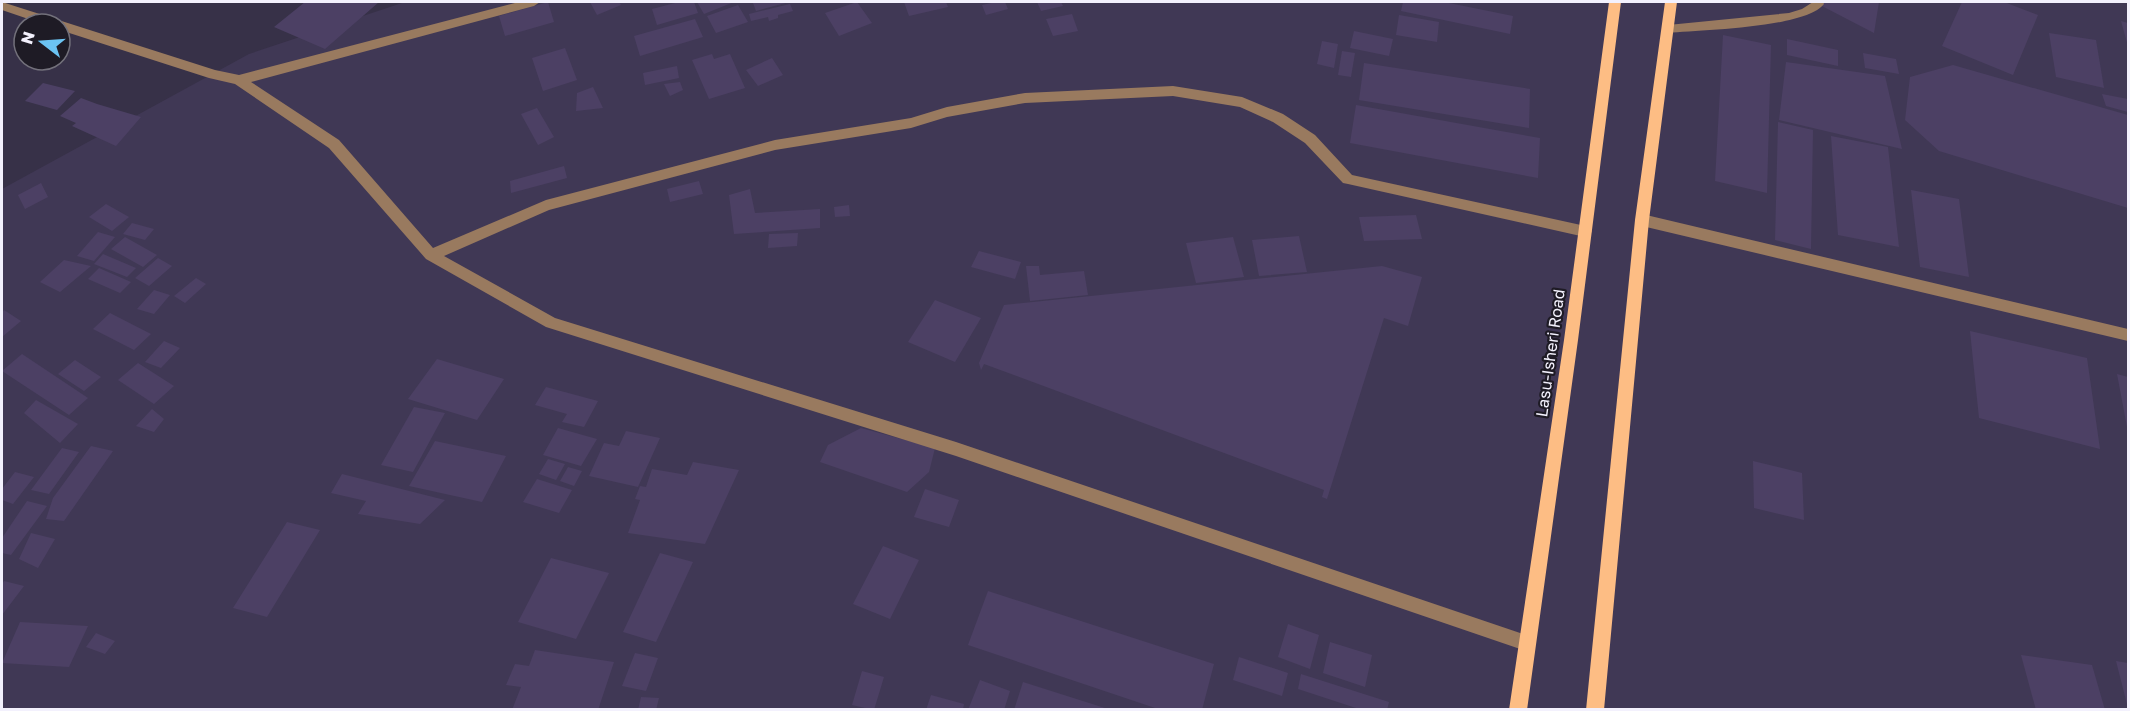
<svg xmlns="http://www.w3.org/2000/svg" width="2130" height="711" font-family="'Golos Text',sans-serif">
	<style>
		.built { fill: #403855 }
		.building { fill: #4c4064 }
		.lines { fill: none; stroke-linecap: round; stroke-linejoin: round }
		.minor { fill: #997a5f; fill-rule: evenodd }
		.major { fill: #fdbd84; fill-rule: evenodd }
		.labels { text-anchor: middle; dominant-baseline: central; stroke-width: 4.5; stroke-linejoin: round; paint-order: stroke }
		.street-label { font-size: 16px; fill: #f3f1fd; stroke: #1e1b25 }
	</style>
	<rect width="100%" height="100%" fill="#373148"/>
	<path class="built" d="M405 2H2128V709L2 710V189L249 54Z"/>
	<path class="building" d="M305 2H379L325 49 274 27Z
		M548 2 554 22 505 36 499 16Z
		M590 2H619L621 5 597 15Z
		M679 2H694L698 13 657 25 652 9Z
		M697 2H734L704 14Z
		M758 2H789L756 11 753 3Z
		M857 2 872 23 839 36 825 13Z
		M904 2H946L948 7 909 16Z
		M996 2H1005L1008 9 986 15 982 5Z
		M1037 2H1061L1063 6 1041 11Z
		M1403 2H1444L1513 16 1510 34 1401 11Z
		M1814 2H1879L1874 33 1818 4Z
		M1962 2H2004L2038 15 2013 75 1942 46Z
		M790 4 793 11 778 15V18L769 21 768 17 751 21 749 14Z
		M738 5 748 22 716 33 707 16Z
		M1072 14 1078 31 1053 36 1046 19Z
		M1399 15 1439 22 1437 42 1396 35Z
		M695 19 703 37 640 56 634 36Z
		M2121 21 2128 23V46Z
		M1354 31 1393 39 1389 56 1350 48Z
		M2049 33 2096 40 2104 88 2056 77Z
		M1723 35 1771 45 1767 193 1715 181Z
		M1787 39 1838 50V66L1787 55Z
		M1322 41 1338 44 1334 68 1317 64Z
		M565 48 577 80 543 91 532 58Z
		M1342 51 1355 53 1351 77 1338 75Z
		M1863 53 1896 59 1899 74 1865 68Z
		M712 54 714 59 730 54 745 88 709 99 692 60Z
		M772 58 783 75 758 86 746 70Z
		M1786 62 1885 76 1902 149 1779 120Z
		M1364 63 1530 89 1529 128 1359 100Z
		M1953 65 2128 115V208L1939 151 1905 120 1910 77Z
		M677 66 679 78 645 85 643 73Z
		M680 82 683 90 670 96 664 84Z
		M43 83 75 91 57 110 25 101Z
		M593 87 603 108 576 111 577 93Z
		M2102 94 2128 99V112L2106 106Z
		M81 98 97 104 141 117 116 146 72 126 76 123 60 116Z
		M1356 105 1540 138 1538 178 1350 143Z
		M537 108 554 137 538 145 521 114Z
		M1778 122 1813 130 1811 249 1775 240Z
		M1831 136 1888 147 1899 247 1838 235Z
		M564 166 567 178 511 193 510 181Z
		M699 181 703 194 670 202 667 189Z
		M41 183 48 197 25 209 18 195Z
		M750 189 755 213 820 209V228L734 234 729 195Z
		M1911 190 1959 199 1969 277 1920 267Z
		M106 204 129 217 112 231 89 217Z
		M849 205 850 216 835 217 834 207Z
		M1416 215 1422 239 1364 241 1359 217Z
		M132 223 154 229 145 240 123 234Z
		M98 232 115 237 94 261 77 256Z
		M798 233 797 246 768 248 769 234Z
		M1299 236 1307 272 1259 276 1252 240Z
		M125 237 157 255 143 267 111 249Z
		M1233 237 1244 277 1196 283 1186 243Z
		M979 251 1021 262 1015 279 971 267Z
		M103 254 136 268 127 277 94 264Z
		M158 258 172 266 149 286 135 278Z
		M64 260 91 266 60 292 40 282Z
		M1026 266H1039L1040 275 1084 271 1088 295 1030 301Z
		M1382 266 1422 277 1408 326 1384 318 1327 499 1322 497 1324 490 984 364 981 370 979 363 1004 305Z
		M99 268 131 282 120 293 88 279Z
		M196 278 206 284 185 303 174 296Z
		M154 290 170 295 154 314 137 309Z
		M935 300 981 318 955 362 908 342Z
		M4 310 21 321 2 337V313Z
		M110 313 151 334 134 350 93 329Z
		M1970 331 2087 358 2100 449 1979 418Z
		M164 341 180 348 161 368 145 362Z
		M22 354 88 398 69 415 2 371Z
		M437 359 504 379 477 420 408 399Z
		M75 360 101 377 84 391 58 374Z
		M138 363 174 386 154 404 118 380Z
		M2117 374 2128 377V427H2127Z
		M546 387 598 401 584 427 562 422 567 414 535 405Z
		M36 400 78 424 60 443 24 413Z
		M414 407 445 413 413 472 381 465Z
		M152 409 164 419 154 432 136 426Z
		M558 428 597 439 581 466 543 455Z
		M861 428 935 448 929 472 907 492 820 462 828 445Z
		M626 431 660 438 638 487 589 476 604 443 619 446Z
		M435 441 506 456 482 502 409 486Z
		M91 446 113 451 64 521 46 519 53 498Z
		M62 448 79 452 49 494 31 490Z
		M548 459 565 464 556 480 539 474Z
		M1753 461 1802 473 1804 520 1754 508Z
		M693 462 739 470 705 544 628 533 640 500 635 499 640 486 646 487 652 469 687 475Z
		M568 467 582 471 574 486 560 481Z
		M15 472 34 477 13 504 2 500V489Z
		M342 474 445 500 420 524 358 514 366 501 331 493Z
		M537 479 572 490 559 513 523 502Z
		M925 489 959 500 949 527 914 517Z
		M27 501 47 506 11 555 2 553V538Z
		M287 522 320 530 267 617 233 608Z
		M31 533 55 539 38 568 19 559Z
		M883 546 919 560 890 619 853 604Z
		M660 553 693 562 656 642 623 632Z
		M551 558 609 573 576 639 518 622Z
		M4 581 24 586 2 615V584Z
		M988 591 1214 664 1202 710H1161L968 645Z
		M20 622 88 626 69 667 2 663Z
		M1288 624 1319 635 1310 669 1278 657Z
		M96 633 115 641 105 654 86 647Z
		M1330 642 1372 655 1365 687 1323 673Z
		M535 650 614 662 598 710H512L521 687 506 685 515 664 529 666Z
		M635 653 658 658 646 691 622 686Z
		M2021 655 2092 665 2105 710H2036Z
		M1239 657 1288 673 1282 696 1233 680Z
		M2116 661 2128 663V708Z
		M862 671 884 677 874 710 852 705Z
		M1301 674 1389 702 1387 710H1362L1298 689Z
		M980 680 1010 691 1004 710H968Z
		M1023 682 1108 709V710H1014Z
		M931 695 964 704 963 710H926Z
		M641 697 659 698 656 710H638Z"/>
	<g class="lines">
		<path class="minor" d="M2 2 215 70 239 75 519 2H540L534 6 251 82 339 140 433 248 546 200 775 140 911 118 947 107 1025 93 1173 86 1242 97 1283 114 1315 135 1352 175 1590 227 1592 231 1590 235 1585 237 1348 184 1343 183 1305 143 1273 122 1240 107 1173 96 1025 103 947 117 911 128 775 150 549 210 444 256 555 318 956 442 1526 635 1532 637 1535 643 1532 649 1526 651 956 456 546 327 426 259 329 148 235 84 209 78 60 30V24H43L2 10Z
			M1813 2H1823L1824 4C1806 28 1700 30 1668 33L1662 29 1668 25 1789 13 1802 9Z
			M1642 214 2128 329V341L1642 226 1637 224 1635 220 1637 216Z"/>
		<path class="major" d="M1609 2H1621L1578 340 1527 710H1509L1564 340Z
			M1665 2H1677L1649 220 1604 710H1586L1635 220Z"/>
	</g>
	<g class="labels">
		<g class="street-label">
			<text transform="translate(1550 353) rotate(-82)">Lasu-Isheri Road</text>
		</g>
	</g>
	<rect width="2130" height="711" fill="none" stroke="#f3f1fd" stroke-width="6"/>
	<g transform="translate(42 42) rotate(287)"><circle r="28" fill="#1e1b25" stroke="#73717b" stroke-width="1.5"/>
	<path d="M0-4.5L10 22L0 15L-10 22Z" fill="#6bc3f2"/>
	<text y="-9" font-size="16" font-weight="bold" text-anchor="middle" fill="#f3f1fd">N</text>
	</g>
</svg>
